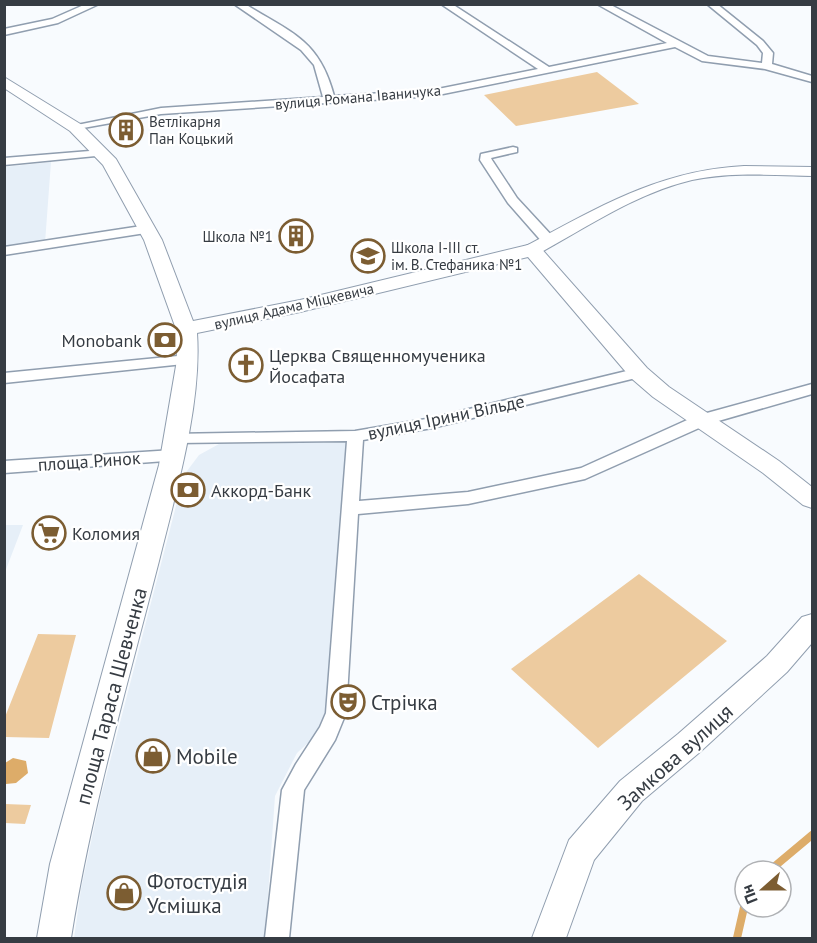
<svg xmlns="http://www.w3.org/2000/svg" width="817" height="943" font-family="'PT Sans',sans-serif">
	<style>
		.built { fill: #e6eff8 }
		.green { fill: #edcb9f }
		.water { fill: #ddac69 }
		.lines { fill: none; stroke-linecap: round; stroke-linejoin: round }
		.stream { stroke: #ddac69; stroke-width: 8 }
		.minor-casing { stroke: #909eaf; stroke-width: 3 }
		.tertiary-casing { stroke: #909eaf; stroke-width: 2 }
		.secondary-casing { stroke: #909eaf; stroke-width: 2 }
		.minor { fill: #fff; fill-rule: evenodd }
		.tertiary { fill: #fff; fill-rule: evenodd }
		.secondary { fill: #fff; fill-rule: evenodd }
		.labels { text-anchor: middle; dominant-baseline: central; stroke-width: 4.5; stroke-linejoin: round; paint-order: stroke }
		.far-street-label { font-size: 15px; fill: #363c43; stroke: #fff }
		.far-poi-label { font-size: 15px; fill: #363c43; stroke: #fff; text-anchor: start }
		.poi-label { font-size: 18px; fill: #363c43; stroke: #fff; text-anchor: start }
		.street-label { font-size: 18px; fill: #363c43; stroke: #fff }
		.near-street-label { font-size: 21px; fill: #363c43; stroke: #fff }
		.near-poi-label { font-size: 21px; fill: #363c43; stroke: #fff; text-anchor: start }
	</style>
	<rect width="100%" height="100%" fill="#f8fbfe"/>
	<path class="built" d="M51 162 45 243 5 247 4 167Z
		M353 442 333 720 297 753 275 796 265 938H74L81 889 100 800 184 475 199 455 219 444Z
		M5 525H23L5 572 4 525Z"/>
	<path class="green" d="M597 72 639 104 516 126 484 95Z
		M639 574 727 641 598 748 511 669Z
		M38 634 76 635 49 738 5 737V717Z
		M5 804 31 805 25 824 5 823Z"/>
	<path class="water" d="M13 758 26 761 28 773 16 783 6 784 5 763Z"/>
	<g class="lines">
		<path class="stream" d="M769 871 812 835
			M737 938 745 903"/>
		<defs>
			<path id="minor" d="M86 4H99L58 23 4 35V29L52 19Z
				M234 4H245C291 33 319 39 334 96L433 90 538 69 441 4H452L549 67 667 43 597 4H609L708 56 762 63 763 53 757 45 707 4H717L763 41 773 53 772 64 812 76V82L765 69 702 61 675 47 433 96 161 114 72 130V126L161 108 323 97 314 65 301 50Z
				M513 147 517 148V152L491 158 492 160 517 198 554 238 555 241 554 244H544L508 203 480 160 481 154Z
				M102 150 106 151V155L4 165V158Z
				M148 225 154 229 152 232 4 255V247Z
				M188 355 195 360 193 363 4 383V373Z
				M639 368 644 370 646 373 644 376 432 428 363 440 359 501 468 492 581 468 696 416 812 384V394L708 424 585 479 468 504 358 514 346 713 335 740 304 790 289 938H265L282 790 296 764 320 727 326 713 347 441 177 443 171 442 169 438 171 434 355 431 432 418Z
				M173 450 179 452 181 456 179 460 4 473V461Z"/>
			<path id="tertiary" d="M744 166 812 167V176C772 175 732 172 692 180 637 193 587 227 538 254H526L524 250 526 246C597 208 660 170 744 166Z"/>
			<path id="secondary" d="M4 77 82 125 116 159 162 240 193 321 300 300 532 244 539 246 647 368 669 387 779 461 812 487V508L803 505 763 473 653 397 631 378 528 257 300 312 197 333C202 404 176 492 159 561 127 686 91 811 71 938H37L50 864 159 465 177 360 176 329 144 240 103 165 70 131 4 88Z
				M812 614V643L787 672 700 752 642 801 594 860 566 938H532L569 840 620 781 678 734 767 656 802 617Z"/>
		</defs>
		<use href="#minor" class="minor-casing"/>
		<use href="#tertiary" class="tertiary-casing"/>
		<use href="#secondary" class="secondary-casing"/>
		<use href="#minor" class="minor"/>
		<use href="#tertiary" class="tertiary"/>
		<use href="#secondary" class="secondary"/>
	</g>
	<defs>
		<symbol id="building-ring" viewBox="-11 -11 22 22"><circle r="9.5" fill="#fff" stroke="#7c5d32" stroke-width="1.5"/><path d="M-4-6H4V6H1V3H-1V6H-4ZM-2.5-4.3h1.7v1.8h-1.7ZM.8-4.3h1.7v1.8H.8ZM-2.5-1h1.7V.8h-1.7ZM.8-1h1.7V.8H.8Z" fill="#7c5d32"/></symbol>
		<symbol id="school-ring" viewBox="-11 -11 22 22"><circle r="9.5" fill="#fff" stroke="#7c5d32" stroke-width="1.5"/><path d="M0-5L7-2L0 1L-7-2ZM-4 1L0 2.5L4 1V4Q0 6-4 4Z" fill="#7c5d32"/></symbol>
		<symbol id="bank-ring" viewBox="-11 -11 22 22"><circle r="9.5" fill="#fff" stroke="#7c5d32" stroke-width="1.5"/><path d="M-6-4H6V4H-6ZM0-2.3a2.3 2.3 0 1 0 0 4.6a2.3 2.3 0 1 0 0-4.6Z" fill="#7c5d32"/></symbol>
		<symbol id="church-ring" viewBox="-11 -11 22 22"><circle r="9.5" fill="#fff" stroke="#7c5d32" stroke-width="1.5"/><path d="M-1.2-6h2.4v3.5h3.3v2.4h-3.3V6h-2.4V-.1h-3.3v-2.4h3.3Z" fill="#7c5d32"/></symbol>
		<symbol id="supermarket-ring" viewBox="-11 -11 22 22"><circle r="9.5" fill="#fff" stroke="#7c5d32" stroke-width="1.5"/><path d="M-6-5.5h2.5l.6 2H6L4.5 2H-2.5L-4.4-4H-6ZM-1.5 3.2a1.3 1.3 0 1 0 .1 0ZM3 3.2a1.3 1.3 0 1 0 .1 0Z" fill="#7c5d32"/></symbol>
		<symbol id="theatre-ring" viewBox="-11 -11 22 22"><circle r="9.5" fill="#fff" stroke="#7c5d32" stroke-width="1.5"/><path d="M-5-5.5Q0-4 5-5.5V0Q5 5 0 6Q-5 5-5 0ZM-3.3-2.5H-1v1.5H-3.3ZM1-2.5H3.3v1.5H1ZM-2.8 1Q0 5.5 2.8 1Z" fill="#7c5d32"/></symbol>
		<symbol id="shop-ring" viewBox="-11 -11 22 22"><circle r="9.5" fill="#fff" stroke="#7c5d32" stroke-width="1.5"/><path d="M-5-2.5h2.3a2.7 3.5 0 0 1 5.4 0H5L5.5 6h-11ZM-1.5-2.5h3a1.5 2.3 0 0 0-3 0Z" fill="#7c5d32"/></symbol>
	</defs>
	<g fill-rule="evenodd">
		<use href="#building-ring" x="107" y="111" width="38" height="38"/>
		<use href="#building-ring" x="277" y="217" width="38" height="38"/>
		<use href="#school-ring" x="349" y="237" width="38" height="38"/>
		<use href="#bank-ring" x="146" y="321" width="38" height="38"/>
		<use href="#church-ring" x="227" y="346" width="38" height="38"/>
		<use href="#bank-ring" x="169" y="471" width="38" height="38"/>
		<use href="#supermarket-ring" x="30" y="514" width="38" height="38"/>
		<use href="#theatre-ring" x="329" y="683" width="38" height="38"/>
		<use href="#shop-ring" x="134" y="737" width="38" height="38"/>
		<use href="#shop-ring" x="105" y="874" width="38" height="38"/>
	</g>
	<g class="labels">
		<g class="far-street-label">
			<text transform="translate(358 97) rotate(-5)">вулиця Романа Іваничука</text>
			<text transform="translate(294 306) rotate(-13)">вулиця Адама Міцкевича</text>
		</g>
		<g class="far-poi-label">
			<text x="149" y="121">Ветлікарня<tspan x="149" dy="17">Пан Коцький</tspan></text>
			<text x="273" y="236" text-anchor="end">Школа №1</text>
			<text x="391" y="247">Школа I-III ст.<tspan x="391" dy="17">ім. В. Стефаника №1</tspan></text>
		</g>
		<g class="poi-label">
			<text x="142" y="340" text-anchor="end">Monobank</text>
			<text x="269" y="355">Церква Священномученика<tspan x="269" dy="21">Йосафата</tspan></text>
			<text x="211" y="490">Аккорд-Банк</text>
			<text x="72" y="533">Коломия</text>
		</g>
		<g class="street-label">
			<text transform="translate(446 417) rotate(-12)">вулиця Ірини Вільде</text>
			<text transform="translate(89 461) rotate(-4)">площа Ринок</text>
		</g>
		<g class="near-street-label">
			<text transform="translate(111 696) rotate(-75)">площа Тараса Шевченка</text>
			<text transform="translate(675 757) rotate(-42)">Замкова вулиця</text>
		</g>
		<g class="near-poi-label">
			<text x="371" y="702">Стрічка</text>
			<text x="176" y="756">Mobile</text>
			<text x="147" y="881">Фотостудія<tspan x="147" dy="24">Усмішка</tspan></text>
		</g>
	</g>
	<rect width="817" height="943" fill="none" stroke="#363c43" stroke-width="12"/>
	<g transform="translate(763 889) rotate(249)"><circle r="28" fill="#ffffff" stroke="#afb1b4" stroke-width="1.5"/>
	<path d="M0-4.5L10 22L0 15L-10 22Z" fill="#7c5d32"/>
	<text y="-9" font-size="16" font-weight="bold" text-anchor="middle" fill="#363c43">Пн</text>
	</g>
</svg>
